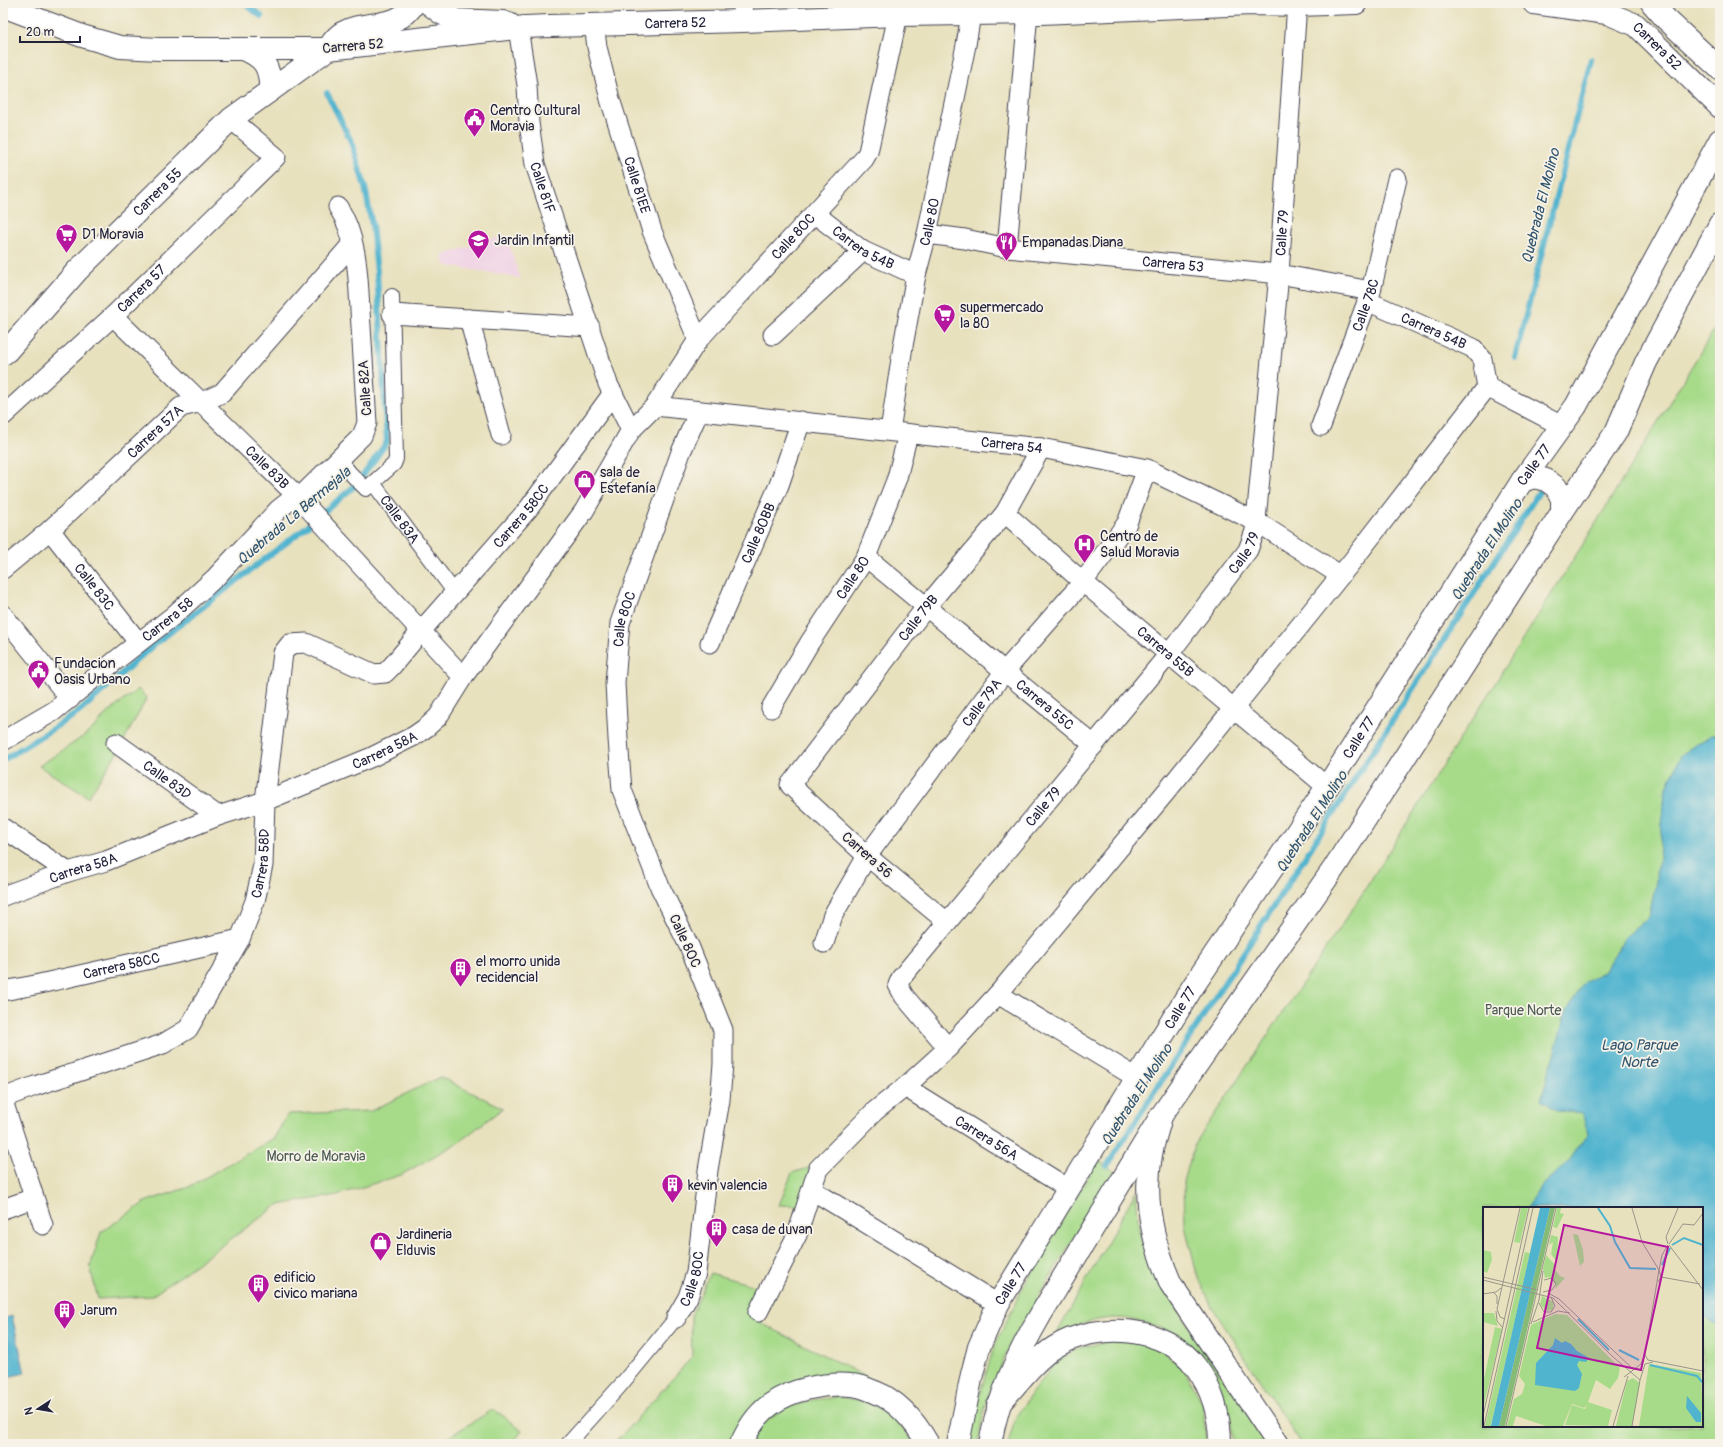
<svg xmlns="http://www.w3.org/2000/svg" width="1723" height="1447" font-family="Pangolin,sans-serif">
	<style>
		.built { fill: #f0d0e5 }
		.green { fill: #a7db8a; stroke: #647e62; fill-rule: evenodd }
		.water { fill: #51b4cf; stroke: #3a6b85 }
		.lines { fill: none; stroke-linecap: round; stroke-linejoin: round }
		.stream { stroke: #51b4cf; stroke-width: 6 }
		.pedestrian-casing { stroke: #403f4f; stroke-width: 16 }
		.minor-casing { stroke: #403f4f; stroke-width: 21 }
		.tertiary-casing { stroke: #403f4f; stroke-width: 24 }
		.secondary-casing { stroke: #403f4f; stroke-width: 24 }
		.trunk-casing { stroke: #403f4f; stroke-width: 24 }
		.pedestrian { stroke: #fff; stroke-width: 14 }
		.minor { stroke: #fff; stroke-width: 19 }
		.tertiary { stroke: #fff; stroke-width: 22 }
		.secondary { stroke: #fff; stroke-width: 22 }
		.trunk { stroke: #fff; stroke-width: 22 }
		.labels { text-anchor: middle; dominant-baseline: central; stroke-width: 3.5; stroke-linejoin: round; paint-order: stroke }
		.street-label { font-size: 14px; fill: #22223b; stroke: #f7f3e8 }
		.poi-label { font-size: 14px; fill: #22223b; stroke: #f7f3e8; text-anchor: start }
		.park-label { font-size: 14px; fill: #4a5a53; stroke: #f7f3e8 }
		.water-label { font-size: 15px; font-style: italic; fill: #32556f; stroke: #f7f3e8 }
		.inset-river { fill: none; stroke: #51b4cf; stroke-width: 2 }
		.inset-road { fill: none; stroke: #99958a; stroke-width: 1 }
		.view { fill: #b5179e; fill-opacity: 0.15; stroke: #b5179e; stroke-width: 2 }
		.inset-edge { fill: none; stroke: #22223b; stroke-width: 2 }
	</style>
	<rect width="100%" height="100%" fill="#f7f3e8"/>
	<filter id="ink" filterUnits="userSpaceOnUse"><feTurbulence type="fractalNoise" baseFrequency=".025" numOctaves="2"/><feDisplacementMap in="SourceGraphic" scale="8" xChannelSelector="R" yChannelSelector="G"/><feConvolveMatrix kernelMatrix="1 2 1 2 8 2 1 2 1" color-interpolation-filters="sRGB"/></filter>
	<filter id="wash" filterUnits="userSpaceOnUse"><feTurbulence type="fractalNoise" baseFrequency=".012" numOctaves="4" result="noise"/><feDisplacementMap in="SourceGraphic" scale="16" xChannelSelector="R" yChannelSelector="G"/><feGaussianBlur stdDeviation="0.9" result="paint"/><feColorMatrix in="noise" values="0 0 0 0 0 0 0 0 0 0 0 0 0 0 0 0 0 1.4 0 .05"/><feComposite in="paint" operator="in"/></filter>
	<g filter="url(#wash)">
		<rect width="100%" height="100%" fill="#e8e1be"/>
		<path class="built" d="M506 235 520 278 445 265 443 255Z"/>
		<path class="green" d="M1720 320V1444H1301L1212 1307 1197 1274 1185 1226 1184 1182 1194 1145 1355 905 1590 533ZM1484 1208H1702V1426H1484Z
			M138 689 147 698 117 753 88 797 39 766 84 736 97 725 104 716Z
			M440 1077 503 1108 459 1142 401 1175 337 1195 278 1205 152 1296 98 1299 90 1267 101 1232 147 1201 189 1187 274 1138 288 1114 371 1111Z
			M1098 1160 1115 1172C1089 1213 1063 1254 1039 1296 1013 1341 982 1391 979 1444H968L979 1396 994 1347 1022 1289Z
			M812 1167 804 1206 779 1205 792 1173Z
			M1136 1191 1139 1229 1145 1252 1160 1283 1269 1444H1232C1234 1411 1214 1363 1188 1343 1172 1330 1140 1319 1119 1318 1098 1317 1077 1326 1057 1333Z
			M710 1273 776 1292 761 1323 878 1383 828 1375 736 1444H614L692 1357 691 1316Z
			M1108 1341H1135L1164 1351 1187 1374 1203 1405 1206 1439 1205 1444H1009L1010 1436 1017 1415 1034 1390 1056 1362 1076 1349Z
			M838 1397C846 1398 855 1399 863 1401 886 1407 901 1426 915 1444H751L759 1426 780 1410 811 1400Z
			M494 1409 522 1431 512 1444H437Z"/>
		<path class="water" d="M1711 735H1720V1328L1702 1315V1208H1526L1543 1184 1569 1161 1588 1133 1582 1113 1556 1110 1541 1100 1566 1012 1583 984 1605 970 1625 937 1649 917 1657 876 1665 792 1681 755Z
			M12 1316 25 1373 3 1378V1319Z"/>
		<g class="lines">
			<path class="stream" d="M244 3 261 16
				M1515 358 1591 60
				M3 760 79 712 152 646 300 532 357 484 387 442 377 272 372 225 365 187 351 141 327 93
				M1107 1166 1539 492"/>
		</g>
	</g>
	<g filter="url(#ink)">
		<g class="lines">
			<defs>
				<g id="pedestrian">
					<path d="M339 459 350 473 366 489 394 464 396 459 392 296"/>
					<path id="s1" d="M373 483 455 593"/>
					<path d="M568 1444 620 1386 676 1318"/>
				</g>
				<g id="minor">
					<path d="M743 3V21"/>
					<path id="s2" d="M594 24 597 47 610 99 652 231 698 340"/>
					<path id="s3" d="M518 28 527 85 529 123 535 164 608 384 631 430"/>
					<path id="s4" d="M815 214 863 251 916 275"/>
					<path id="s5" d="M927 234 965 239 1007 248 1279 274 1371 291"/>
					<path d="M1007 248 1028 13"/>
					<path id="s6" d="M1367 301 1473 348 1482 359 1487 387"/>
					<path d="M392 314 590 327"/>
					<path id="s7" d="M113 316 299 498 463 677"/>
					<path d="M469 319 501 435"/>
					<path d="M773 335 863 251"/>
					<path d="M1487 387 1562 426"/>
					<path id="s8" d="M655 406 1041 448 1147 469 1257 522 1340 575"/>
					<path id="s9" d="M3 416 113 316 276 157 231 119"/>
					<path id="s10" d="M1321 426 1371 291 1397 179"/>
					<path id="s11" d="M890 431 903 346 916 275 927 234 966 45 971 14"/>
					<path id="s12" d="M1005 513 1083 582 1327 787"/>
					<path id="s13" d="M50 530 138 642"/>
					<path id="s14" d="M866 557 1094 745"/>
					<path id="s15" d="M3 569 50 530 181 407 202 402 222 393 352 244"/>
					<path d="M3 615 70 699"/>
					<path id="s16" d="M710 643 779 485 801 421"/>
					<path id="s17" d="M771 708 810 642 866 557 897 478 908 434"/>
					<path id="s18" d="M3 741 54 711 115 661 173 616 216 577 278 510 288 502 299 498 362 436 367 423C365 391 363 358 361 326 358 287 360 240 338 207"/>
					<path id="s19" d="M116 743 218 816"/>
					<path d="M3 828 68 872"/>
					<path id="s20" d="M3 896 68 872 106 861 218 816 265 801 372 757 414 736 427 727 438 717 463 677 584 511 631 430 655 406 698 340 864 159 868 152 898 15"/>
					<path id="s21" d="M947 922 867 856 790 785 926 607 1005 513 1041 448"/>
					<path id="s22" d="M824 943 833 915 867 856 1005 671 1083 582 1127 523 1147 469"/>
					<path id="s23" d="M3 991 35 985 240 939"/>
					<path d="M998 994 1137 1078"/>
					<path id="s24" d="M948 1048 904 996 898 985 901 978 1169 654 1248 550 1255 531 1279 274 1297 3"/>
					<path id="s25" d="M905 1087 1069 1189"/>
					<path id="s26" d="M3 1098 35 1086 163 1044 188 1029 240 939 255 901 263 865 265 801 283 653 290 644 306 643 374 674 385 673 392 666 421 631 529 508 613 393"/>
					<path d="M3 1101 43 1225"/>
					<path d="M812 1190 998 1304"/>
					<path d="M3 1209 34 1198"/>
					<path d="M758 1312 797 1235 818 1169 875 1111 905 1087 948 1048 998 994 1175 781 1353 560 1487 387"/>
					<path id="s27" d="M676 1318 688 1297 696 1273 708 1170 720 1100 723 1064V1030L690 948 660 887 622 790 618 739 615 683 620 623 681 452 699 411"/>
				</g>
				<path id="tertiary" d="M428 3 441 13 456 20 503 22 509 24
					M3 6 82 36 120 47 159 49H328C332 43 335 37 342 33 366 19 399 31 414 3"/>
				<g id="secondary">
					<path id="s28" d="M1534 3 1607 13 1636 25 1720 107"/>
					<path d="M1652 3 1666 19 1720 69"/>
					<path d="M242 49C264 56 271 68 270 91"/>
					<path id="s29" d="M3 354 7 351 77 271 231 119 328 49 525 27 550 26 743 21 898 15 1041 13 1251 4 1298 5 1356 3"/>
					<path d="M1522 481 1534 477 1546 480 1556 487 1562 499V512"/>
					<path id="s30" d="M958 1444 972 1374 979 1347 998 1304 1192 988 1327 787 1522 481 1576 406 1720 140"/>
					<path d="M990 1444C999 1395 1016 1357 1041 1314L1161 1116 1334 868 1562 512 1616 432 1646 362 1720 224"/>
				</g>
				<path id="trunk" d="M1161 1116C1158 1129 1153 1142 1151 1155 1143 1199 1153 1244 1171 1284L1278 1444
					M998 1405C1015 1387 1034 1360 1055 1347 1097 1321 1166 1325 1196 1367 1213 1390 1220 1416 1220 1444
					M741 1444C748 1429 756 1415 770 1405 791 1389 825 1383 851 1385 858 1385 868 1389 875 1392 898 1401 916 1423 928 1444"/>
			</defs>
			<use href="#pedestrian" class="pedestrian-casing"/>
			<use href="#minor" class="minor-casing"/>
			<use href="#tertiary" class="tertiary-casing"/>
			<use href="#secondary" class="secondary-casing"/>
			<use href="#trunk" class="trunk-casing"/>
			<use href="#pedestrian" class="pedestrian"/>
			<use href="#minor" class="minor"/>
			<use href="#tertiary" class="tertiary"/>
			<use href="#secondary" class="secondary"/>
			<use href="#trunk" class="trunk"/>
		</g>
	</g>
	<defs>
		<symbol id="civic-pin" viewBox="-11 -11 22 30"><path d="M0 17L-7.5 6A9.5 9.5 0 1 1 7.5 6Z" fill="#b5179e" stroke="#f7f3e8"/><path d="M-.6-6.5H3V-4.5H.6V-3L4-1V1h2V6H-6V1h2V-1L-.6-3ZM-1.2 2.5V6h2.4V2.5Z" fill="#fff"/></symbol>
		<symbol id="supermarket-pin" viewBox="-11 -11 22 30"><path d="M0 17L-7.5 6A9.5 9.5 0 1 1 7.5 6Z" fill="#b5179e" stroke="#f7f3e8"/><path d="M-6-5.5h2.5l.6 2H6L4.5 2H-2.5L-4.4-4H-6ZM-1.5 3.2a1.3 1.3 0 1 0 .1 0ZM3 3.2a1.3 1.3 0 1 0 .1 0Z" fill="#fff"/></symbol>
		<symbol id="school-pin" viewBox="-11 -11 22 30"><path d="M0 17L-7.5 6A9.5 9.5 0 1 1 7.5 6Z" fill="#b5179e" stroke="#f7f3e8"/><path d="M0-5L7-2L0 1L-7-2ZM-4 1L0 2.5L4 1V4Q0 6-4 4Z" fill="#fff"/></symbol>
		<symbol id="restaurant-pin" viewBox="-11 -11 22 30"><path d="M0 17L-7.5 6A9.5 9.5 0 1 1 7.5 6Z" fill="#b5179e" stroke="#f7f3e8"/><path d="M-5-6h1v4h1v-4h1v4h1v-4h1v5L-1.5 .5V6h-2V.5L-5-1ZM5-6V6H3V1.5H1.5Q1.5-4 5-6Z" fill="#fff"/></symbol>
		<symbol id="shop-pin" viewBox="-11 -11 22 30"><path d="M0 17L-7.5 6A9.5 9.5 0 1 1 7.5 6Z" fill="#b5179e" stroke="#f7f3e8"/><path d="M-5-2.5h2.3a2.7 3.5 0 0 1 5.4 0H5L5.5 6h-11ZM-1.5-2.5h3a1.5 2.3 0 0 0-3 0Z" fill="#fff"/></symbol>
		<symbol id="hospital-pin" viewBox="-11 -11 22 30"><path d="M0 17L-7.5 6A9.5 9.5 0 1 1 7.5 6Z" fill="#b5179e" stroke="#f7f3e8"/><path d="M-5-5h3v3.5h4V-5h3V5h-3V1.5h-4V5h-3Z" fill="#fff"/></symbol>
		<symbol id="building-pin" viewBox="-11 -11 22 30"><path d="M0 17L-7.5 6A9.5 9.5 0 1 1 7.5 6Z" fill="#b5179e" stroke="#f7f3e8"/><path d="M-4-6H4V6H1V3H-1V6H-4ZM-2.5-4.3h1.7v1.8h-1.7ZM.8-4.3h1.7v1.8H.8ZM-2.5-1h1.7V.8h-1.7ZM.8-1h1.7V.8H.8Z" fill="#fff"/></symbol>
	</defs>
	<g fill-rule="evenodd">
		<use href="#civic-pin" x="462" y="106" width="25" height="34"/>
		<use href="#supermarket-pin" x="54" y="222" width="25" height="34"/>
		<use href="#school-pin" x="466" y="228" width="25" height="34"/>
		<use href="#restaurant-pin" x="994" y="230" width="25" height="34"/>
		<use href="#supermarket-pin" x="932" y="302" width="25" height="34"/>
		<use href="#shop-pin" x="572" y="468" width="25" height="34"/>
		<use href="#hospital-pin" x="1072" y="532" width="25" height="34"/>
		<use href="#civic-pin" x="26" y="658" width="25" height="34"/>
		<use href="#building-pin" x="448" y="956" width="25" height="34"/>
		<use href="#building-pin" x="660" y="1172" width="25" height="34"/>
		<use href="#building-pin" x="704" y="1216" width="25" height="34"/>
		<use href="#shop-pin" x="368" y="1230" width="25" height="34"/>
		<use href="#building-pin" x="246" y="1272" width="25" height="34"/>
		<use href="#building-pin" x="52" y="1298" width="25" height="34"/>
	</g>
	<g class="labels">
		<g class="street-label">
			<text stroke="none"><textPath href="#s29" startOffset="796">Carrera 52</textPath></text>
			<text transform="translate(353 46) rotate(-5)">Carrera 52</text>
			<text stroke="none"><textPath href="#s28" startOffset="135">Carrera 52</textPath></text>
			<text stroke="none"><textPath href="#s2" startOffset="167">Calle 81EE</textPath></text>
			<text stroke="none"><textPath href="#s3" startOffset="162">Calle 81F</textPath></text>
			<text stroke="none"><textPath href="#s29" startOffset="224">Carrera 55</textPath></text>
			<text stroke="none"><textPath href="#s11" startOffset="213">Calle 80</textPath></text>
			<text stroke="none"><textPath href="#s24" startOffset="959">Calle 79</textPath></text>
			<text stroke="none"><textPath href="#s20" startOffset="1072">Calle 80C</textPath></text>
			<text stroke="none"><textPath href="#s4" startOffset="59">Carrera 54B</textPath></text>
			<text stroke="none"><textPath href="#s5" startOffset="248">Carrera 53</textPath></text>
			<text stroke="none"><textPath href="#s9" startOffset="188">Carrera 57</textPath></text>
			<text stroke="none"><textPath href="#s10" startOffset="129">Calle 78C</textPath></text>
			<text stroke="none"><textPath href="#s6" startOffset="73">Carrera 54B</textPath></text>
			<text transform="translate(365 388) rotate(-94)">Calle 82A</text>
			<text stroke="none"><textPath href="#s15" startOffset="205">Carrera 57A</textPath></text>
			<text stroke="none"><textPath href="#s8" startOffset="359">Carrera 54</textPath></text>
			<text stroke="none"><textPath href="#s30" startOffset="1142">Calle 77</textPath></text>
			<text stroke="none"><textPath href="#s7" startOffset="216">Calle 83B</textPath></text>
			<text stroke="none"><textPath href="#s26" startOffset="914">Carrera 58CC</textPath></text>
			<text stroke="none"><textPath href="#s1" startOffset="45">Calle 83A</textPath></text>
			<text stroke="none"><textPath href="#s16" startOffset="120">Calle 80BB</textPath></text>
			<text stroke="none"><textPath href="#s24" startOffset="635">Calle 79</textPath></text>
			<text stroke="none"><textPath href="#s17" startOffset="154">Calle 80</textPath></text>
			<text stroke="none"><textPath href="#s13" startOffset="72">Calle 83C</textPath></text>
			<text stroke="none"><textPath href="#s21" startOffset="419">Calle 79B</textPath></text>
			<text stroke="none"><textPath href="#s18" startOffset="205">Carrera 58</textPath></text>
			<text stroke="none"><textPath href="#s27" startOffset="727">Calle 80C</textPath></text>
			<text stroke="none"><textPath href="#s12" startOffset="212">Carrera 55B</textPath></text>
			<text stroke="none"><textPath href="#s22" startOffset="289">Calle 79A</textPath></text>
			<text stroke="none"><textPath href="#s14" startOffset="232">Carrera 55C</textPath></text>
			<text stroke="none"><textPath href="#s30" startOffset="818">Calle 77</textPath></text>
			<text stroke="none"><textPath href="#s20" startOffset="409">Carrera 58A</textPath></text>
			<text stroke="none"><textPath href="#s19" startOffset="63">Calle 83D</textPath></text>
			<text stroke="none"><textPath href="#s24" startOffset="311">Calle 79</textPath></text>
			<text transform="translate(867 855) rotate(41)">Carrera 56</text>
			<text stroke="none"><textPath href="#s26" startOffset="381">Carrera 58D</textPath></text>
			<text stroke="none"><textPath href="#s20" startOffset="85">Carrera 58A</textPath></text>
			<text transform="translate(685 941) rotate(65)">Calle 80C</text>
			<text stroke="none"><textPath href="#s23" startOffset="121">Carrera 58CC</textPath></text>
			<text stroke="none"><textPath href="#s30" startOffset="494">Calle 77</textPath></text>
			<text stroke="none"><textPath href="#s25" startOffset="96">Carrera 56A</textPath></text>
			<text stroke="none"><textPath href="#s27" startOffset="43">Calle 80C</textPath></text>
			<text stroke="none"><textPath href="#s30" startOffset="170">Calle 77</textPath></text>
		</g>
		<g class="poi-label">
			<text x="490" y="110">Centro Cultural<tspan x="490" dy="16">Moravia</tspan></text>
			<text x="82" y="234">D1 Moravia</text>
			<text x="494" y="240">Jardin Infantil</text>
			<text x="1022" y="242">Empanadas Diana</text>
			<text x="960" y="307">supermercado<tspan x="960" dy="16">la 80</tspan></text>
			<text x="600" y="472">sala de<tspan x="600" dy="16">Estefanía</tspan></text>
			<text x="1100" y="536">Centro de<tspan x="1100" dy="16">Salud Moravia</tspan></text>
			<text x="54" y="663">Fundacion<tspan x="54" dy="16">Oasis Urbano</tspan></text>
			<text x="476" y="961">el morro unida<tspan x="476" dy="16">recidencial</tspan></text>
			<text x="688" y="1185">kevin valencia</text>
			<text x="732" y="1229">casa de duvan</text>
			<text x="396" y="1234">Jardineria<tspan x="396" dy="16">Elduvis</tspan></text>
			<text x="274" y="1277">edificio<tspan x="274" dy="16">civico mariana</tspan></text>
			<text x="80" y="1310">Jarum</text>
		</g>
		<g class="park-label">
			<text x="1523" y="1010">Parque Norte</text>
			<text x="316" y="1156">Morro de Moravia</text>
		</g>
		<g class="water-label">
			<text transform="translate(1541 206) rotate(-76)">Quebrada El Molino</text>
			<text transform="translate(294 516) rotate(-40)">Quebrada La Bermejala</text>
			<text transform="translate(1487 550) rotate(-57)">Quebrada El Molino</text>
			<text transform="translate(1312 822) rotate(-57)">Quebrada El Molino</text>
			<text x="1639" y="1045">Lago Parque<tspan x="1639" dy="17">Norte</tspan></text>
			<text transform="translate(1137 1095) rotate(-57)">Quebrada El Molino</text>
		</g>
	</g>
	<g transform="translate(1483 1207)">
		<rect width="220" height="220" fill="#e8e1be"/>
		<path d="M38 1H45L37 36 31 35ZM52 1 42 45 47 46 8 219H2ZM74 1H78L77 6 81 7 74 21 70 20ZM90 27 95 28 100 43 101 55 97 59ZM68 28 75 30 74 55 68 47 70 35 66 38ZM0 43 8 45 9 53 4 66 0 64ZM63 48 73 59 71 61 77 69 82 71 72 82 73 78 66 70 62 71 60 62ZM59 89 71 95 70 103 63 104 57 97ZM0 106H11L15 119 0 115ZM72 107 84 108 137 161 135 171 127 182 113 173 105 195 129 203 125 219 82 218 89 198 102 202 104 198 101 201 89 197 80 219H63L33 209 30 219H24L31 192 39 187 42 177 36 169 48 118ZM12 120 19 122 1 198V172ZM166 157 218 166 220 219H156ZM150 171 157 176 149 219H133L144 174Z" fill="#a7db8a"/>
		<path d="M67 1H72L22 219H16Z" fill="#85bb76"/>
		<path d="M57 1H67L16 219H8ZM72 131 79 136 82 134 88 137 94 144 106 151 103 155 96 154 94 158 99 167 96 181 92 184 52 178 53 156 70 138ZM204 189 218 206V215H213L203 201Z" fill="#51b4cf"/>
		<path class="inset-river" d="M115 1 127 19 132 35 147 61 173 62M189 38 201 31 220 38M179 58 187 41M95 112 126 143M136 143 156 153M167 158 214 169 220 176"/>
		<path class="inset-road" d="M185 37 183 30 195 1M186 37 200 17 211 18 220 6M186 38 220 83M0 70 55 83M178 70 217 77M0 73 70 91 129 149 157 173 149 219M175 75 178 70 176 63 179 48 185 38M10 85 14 89V97M60 85 69 83 73 77 69 71 61 73M0 87 13 85 18 81M67 87 76 92 151 163M220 94V133M56 96 61 105H68L72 99 68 90M13 104 14 114 20 121M22 112 17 110 14 102 37 1M50 115 75 104 87 106M48 117 56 93 60 64M162 148 165 153 220 164M141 170 158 157 162 147 176 63 159 35 149 1M157 173 162 157 170 155M0 209 46 1M1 219 50 1M23 219 73 1M130 219 145 169"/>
		<path class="view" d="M81 18 185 40 158 163 54 141Z"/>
		<rect width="220" height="220" class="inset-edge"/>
	</g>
	<rect width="1723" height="1447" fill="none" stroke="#f7f3e8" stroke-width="16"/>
	<g transform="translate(38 1409) rotate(258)" stroke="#f7f3e8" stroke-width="3" paint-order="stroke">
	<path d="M0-3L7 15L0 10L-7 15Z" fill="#22223b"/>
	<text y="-6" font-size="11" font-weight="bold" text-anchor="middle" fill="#22223b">N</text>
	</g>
	<path d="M20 36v6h60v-6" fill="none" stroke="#22223b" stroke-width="2"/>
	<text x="26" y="36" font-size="12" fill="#22223b" stroke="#f7f3e8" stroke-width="3" paint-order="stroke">20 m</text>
</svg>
